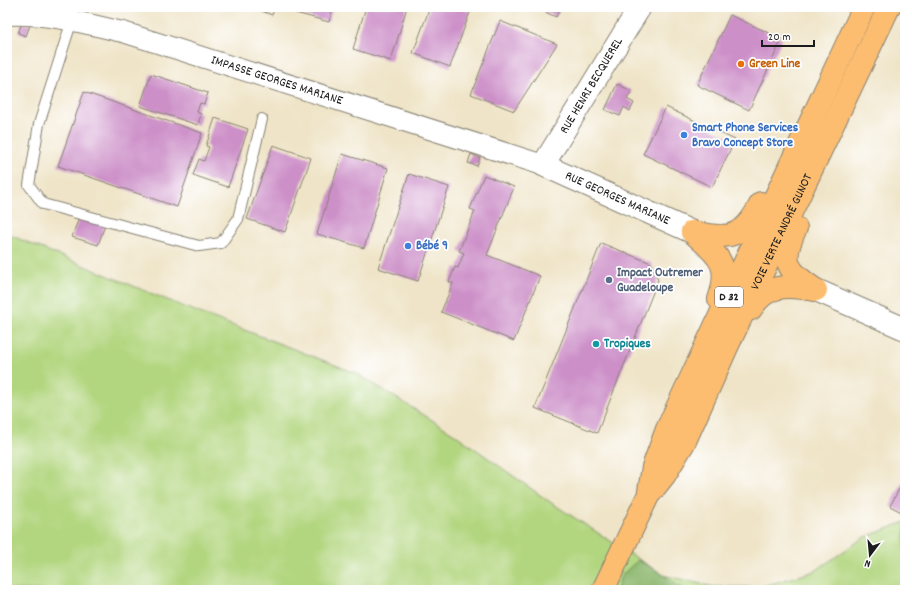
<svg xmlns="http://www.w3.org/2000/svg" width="912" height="597" font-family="Dekko,sans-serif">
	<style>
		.green { fill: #b2d67f; stroke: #67794e }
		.forest { fill: #8db76e; stroke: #546a45 }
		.building { fill: #cc8fc8 }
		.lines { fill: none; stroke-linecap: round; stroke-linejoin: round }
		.service-casing { stroke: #868072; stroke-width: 12 }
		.minor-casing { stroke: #868072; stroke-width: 22 }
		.tertiary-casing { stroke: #868072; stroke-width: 24 }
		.primary-casing { stroke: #868072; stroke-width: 24 }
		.service { stroke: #fff; stroke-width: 10 }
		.minor { stroke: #fff; stroke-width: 20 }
		.tertiary { stroke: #fff; stroke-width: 22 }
		.primary { stroke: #fcbd6f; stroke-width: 22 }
		.food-dot { fill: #e8710a; stroke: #fff; stroke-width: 1.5 }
		.shop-dot { fill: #3f7fe0; stroke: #fff; stroke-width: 1.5 }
		.service-dot { fill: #5c6f8a; stroke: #fff; stroke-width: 1.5 }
		.culture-dot { fill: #0f9aa8; stroke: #fff; stroke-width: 1.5 }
		.labels { text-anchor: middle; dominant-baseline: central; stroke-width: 3.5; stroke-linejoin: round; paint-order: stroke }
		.shield { fill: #fff; stroke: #606060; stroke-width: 1 }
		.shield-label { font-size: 12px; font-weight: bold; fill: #1c1c1c }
		.food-label { font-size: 13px; font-weight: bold; fill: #c56008; stroke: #fff; text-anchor: start }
		.street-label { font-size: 13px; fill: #1c1c1c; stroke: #fff }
		.shop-label { font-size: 13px; font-weight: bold; fill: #366cbe; stroke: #fff; text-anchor: start }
		.service-label { font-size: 13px; font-weight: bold; fill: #4e5e75; stroke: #fff; text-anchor: start }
		.culture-label { font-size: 13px; font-weight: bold; fill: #0d838f; stroke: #fff; text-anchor: start }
	</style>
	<rect width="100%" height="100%" fill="#fff"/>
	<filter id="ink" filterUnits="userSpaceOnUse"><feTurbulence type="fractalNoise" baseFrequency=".025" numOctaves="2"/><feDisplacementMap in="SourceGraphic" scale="8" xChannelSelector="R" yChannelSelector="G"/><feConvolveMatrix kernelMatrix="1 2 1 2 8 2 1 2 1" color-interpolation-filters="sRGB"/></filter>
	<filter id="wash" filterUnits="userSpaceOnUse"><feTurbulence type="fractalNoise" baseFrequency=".012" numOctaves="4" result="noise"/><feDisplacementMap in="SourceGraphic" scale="16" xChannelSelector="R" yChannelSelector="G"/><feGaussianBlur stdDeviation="0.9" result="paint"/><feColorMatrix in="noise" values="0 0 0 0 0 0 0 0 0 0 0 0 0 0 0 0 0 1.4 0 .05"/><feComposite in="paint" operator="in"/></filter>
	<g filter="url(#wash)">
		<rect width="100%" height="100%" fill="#efe4c7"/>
		<path class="green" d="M7 234 182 306 356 373 453 433 547 500 663 575 714 587H760L815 571 863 538 905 522V590H7Z"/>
		<path class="forest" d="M638 560 658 571 684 590H617L621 576Z"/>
		<g id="blocks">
			<path class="building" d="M251 7H275L272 15Z
				M293 7H333L329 22 292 12Z
				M366 7H407L391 61 353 49Z
				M430 7H458L470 12 450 67 413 53Z
				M534 7H561L556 17Z
				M730 15 782 39 749 110 697 85Z
				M500 21 557 44 514 111 471 94Z
				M22 23 30 25 26 36 18 33Z
				M151 74 208 93 204 104 200 103 197 112 201 114 198 125 140 106Z
				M617 84 632 91 627 99 634 103 630 111 624 107 620 116 605 110Z
				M84 92 202 133 177 207 58 166Z
				M666 107 735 140 712 187 643 154Z
				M215 118 248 129 228 187 193 175 199 159 204 161 209 147 206 146Z
				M273 145 311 158 285 232 247 219Z
				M342 154 388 168 364 248 317 234Z
				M471 154 480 158 477 166 468 163Z
				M409 174 449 187 418 281 378 268Z
				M484 175 514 187 487 255 540 276 514 341 441 312 453 283 449 282 455 267 458 268 464 253 459 251 475 211 470 209Z
				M79 217 105 225 98 245 72 237Z
				M601 243 651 263 658 280 597 433 535 408Z
				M905 478V514L890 506Z"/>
		</g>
	</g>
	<g filter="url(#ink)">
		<use href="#blocks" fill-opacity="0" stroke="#868072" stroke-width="1"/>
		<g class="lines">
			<defs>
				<path id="service" d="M72 20 39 124 29 185 43 204 199 246 221 243 238 219 262 119"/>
				<g id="minor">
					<path id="s1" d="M7 15C47 13 84 23 123 32L543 165"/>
				</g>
				<g id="tertiary">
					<path id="s2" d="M640 7 543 165 692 232"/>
					<path d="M816 290 905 329"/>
				</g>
				<g id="primary">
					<path d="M796 228C780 262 786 270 816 290"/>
					<path d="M692 232C729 240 743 239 761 203"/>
					<path d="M692 232C717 255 732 263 719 299"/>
					<path d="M751 309C767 283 788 285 815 290"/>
					<path d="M649 491 653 467 667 429 864 7"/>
					<path id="s3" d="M603 590 648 496 664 476 685 441 727 347 889 7"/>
				</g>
			</defs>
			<use href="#service" class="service-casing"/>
			<use href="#minor" class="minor-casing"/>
			<use href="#tertiary" class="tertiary-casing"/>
			<use href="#primary" class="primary-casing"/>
			<use href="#service" class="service"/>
			<use href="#minor" class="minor"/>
			<use href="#tertiary" class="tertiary"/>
			<use href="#primary" class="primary"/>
		</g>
	</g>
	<circle class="food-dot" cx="741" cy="64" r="4"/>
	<g class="shop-dot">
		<circle cx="684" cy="135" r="4"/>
		<circle cx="408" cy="246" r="4"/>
	</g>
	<circle class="service-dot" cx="609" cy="280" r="4"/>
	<circle class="culture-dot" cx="596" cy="344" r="4"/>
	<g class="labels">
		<rect class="shield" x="715" y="287" width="28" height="20" rx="3"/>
		<g class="shield-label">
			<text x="729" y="297">D 32</text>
		</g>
		<g class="food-label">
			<text x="749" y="64">Green Line</text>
		</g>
		<g class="street-label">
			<text stroke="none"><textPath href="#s1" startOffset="279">IMPASSE GEORGES MARIANE</textPath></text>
			<text transform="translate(592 86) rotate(-59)">RUE HENRI BECQUEREL</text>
			<text stroke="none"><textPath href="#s2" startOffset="267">RUE GEORGES MARIANE</textPath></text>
			<text stroke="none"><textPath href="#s3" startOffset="401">VOIE VERTE ANDRÉ GUNOT</textPath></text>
		</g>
		<g class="shop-label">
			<text x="692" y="128">Smart Phone Services<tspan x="692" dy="15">Bravo Concept Store</tspan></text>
			<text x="416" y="246">Bébé 9</text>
		</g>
		<g class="service-label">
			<text x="617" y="273">Impact Outremer<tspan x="617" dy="15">Guadeloupe</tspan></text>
		</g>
		<g class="culture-label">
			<text x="604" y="344">Tropiques</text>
		</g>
	</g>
	<rect width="912" height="597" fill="none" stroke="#fff" stroke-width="24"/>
	<g transform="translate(870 555) rotate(196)" stroke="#ffffff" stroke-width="3" paint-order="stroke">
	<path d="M0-3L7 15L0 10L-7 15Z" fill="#1c1c1c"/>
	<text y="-6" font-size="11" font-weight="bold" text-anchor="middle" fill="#1c1c1c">N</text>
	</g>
	<path d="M762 40v6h52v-6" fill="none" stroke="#1c1c1c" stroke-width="2"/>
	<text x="768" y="40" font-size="12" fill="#1c1c1c" stroke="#ffffff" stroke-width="3" paint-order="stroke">20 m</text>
</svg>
